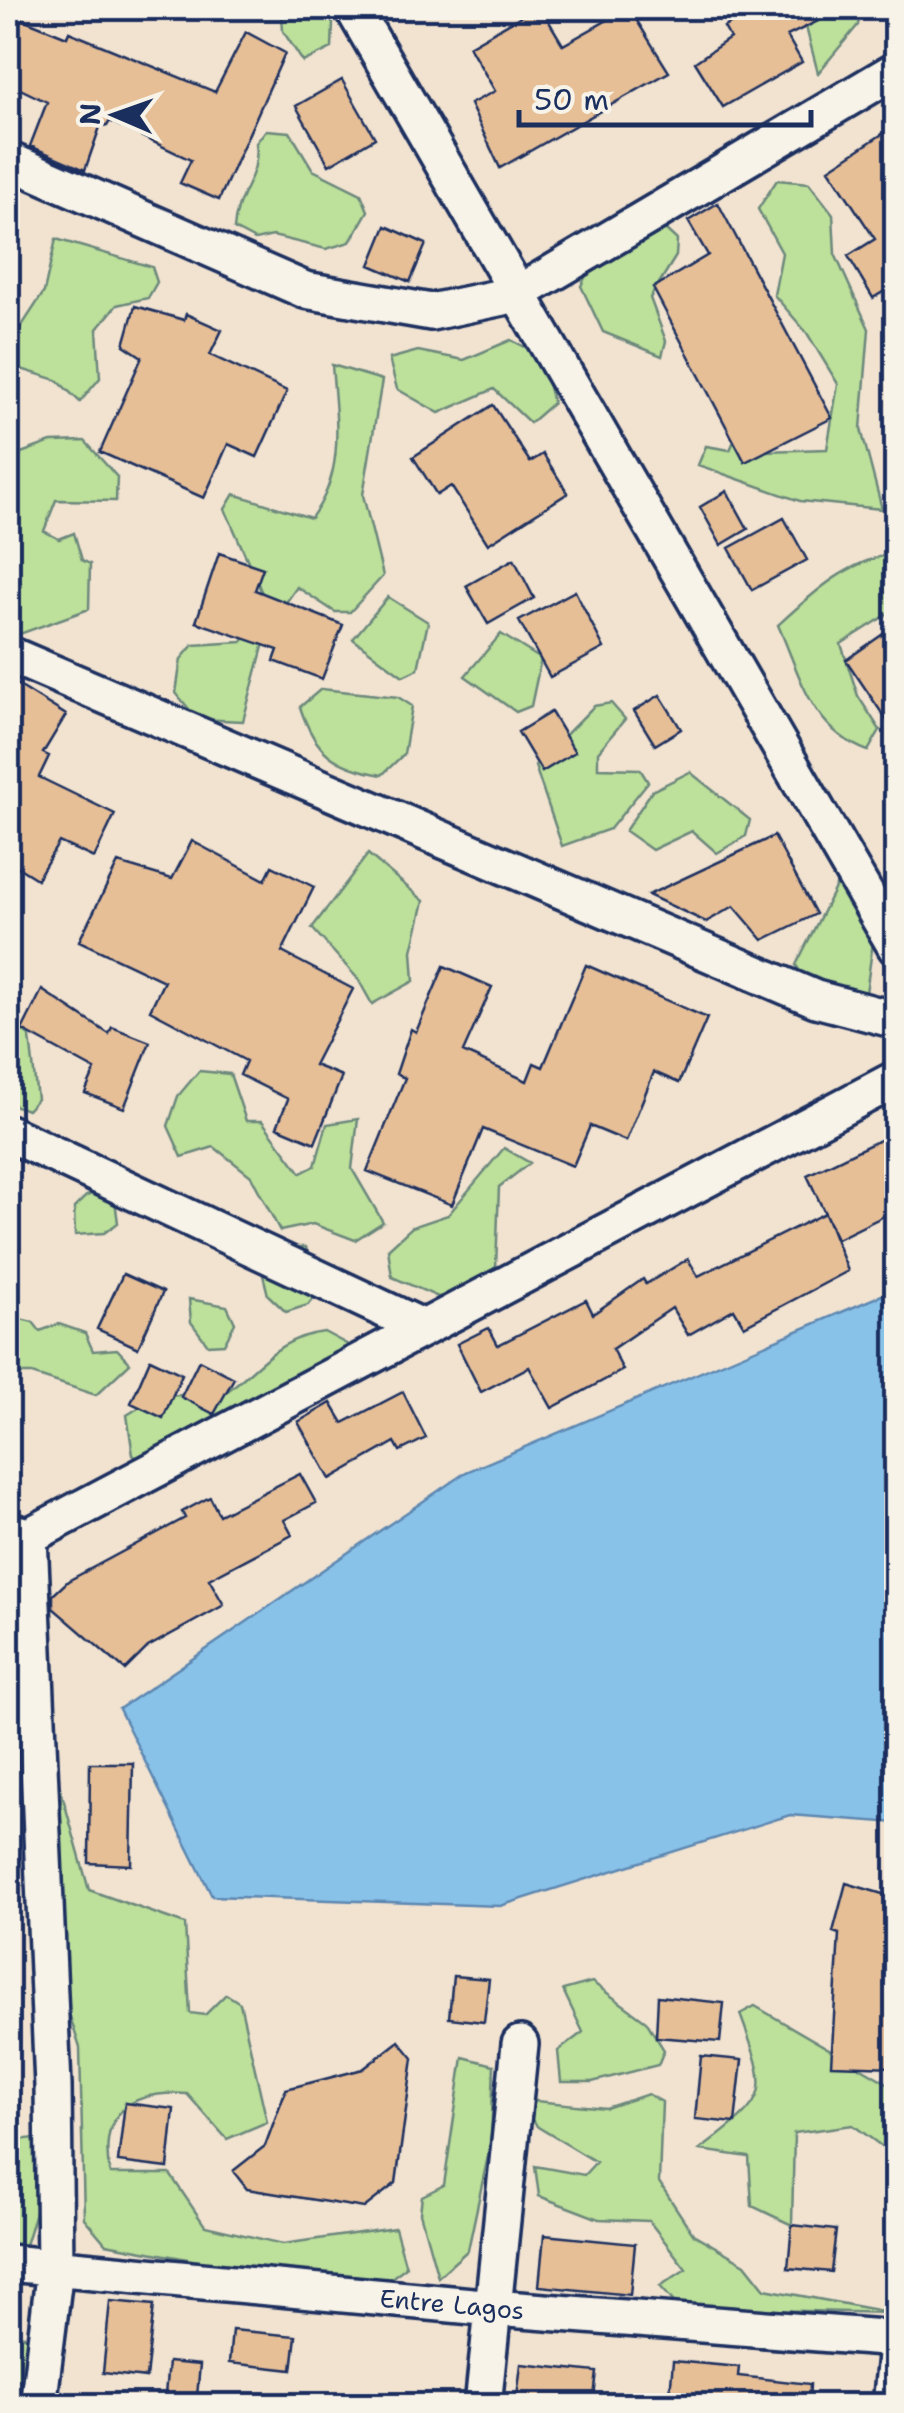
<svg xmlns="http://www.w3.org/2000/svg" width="904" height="2413" font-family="'Shantell Sans',sans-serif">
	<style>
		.green { fill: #bde09a; stroke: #6c887c; stroke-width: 2.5 }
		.water { fill: #89c2e8; stroke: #5d87b1; stroke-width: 2.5 }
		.building { fill: #e7bf97; stroke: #1b2f5e; stroke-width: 2.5 }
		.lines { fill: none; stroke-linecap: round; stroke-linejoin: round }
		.street-casing { stroke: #1b2f5e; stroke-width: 42 }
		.street { stroke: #f7f3e8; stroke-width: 35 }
		.labels { text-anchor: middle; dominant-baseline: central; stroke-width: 10; stroke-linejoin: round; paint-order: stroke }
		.street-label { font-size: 25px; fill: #1b2f5e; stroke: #f7f3e8 }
	</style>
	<rect width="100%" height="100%" fill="#f2e3d0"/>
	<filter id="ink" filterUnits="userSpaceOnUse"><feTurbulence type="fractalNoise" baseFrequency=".01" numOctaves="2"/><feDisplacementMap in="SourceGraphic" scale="20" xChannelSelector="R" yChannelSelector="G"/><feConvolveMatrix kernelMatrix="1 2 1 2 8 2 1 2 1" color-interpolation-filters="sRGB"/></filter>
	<g filter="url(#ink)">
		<path class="green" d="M294 8H325L333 23 332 48 303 62 283 31 282 15Z
			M801 8H861L858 25 818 73Z
			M266 130 290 132 313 170 361 194 368 211 350 242 326 249 273 236 255 240 234 229C236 193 261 177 256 143Z
			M777 180 809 183 833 214 835 254 869 329 861 429 882 509 800 501 698 465 706 446 730 450 741 425 765 451 827 449 838 384 807 333 774 295 782 253 758 209Z
			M665 229 677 240 676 256 650 298 666 341 662 356 603 332 581 286 603 239Z
			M56 239 152 267 157 282 148 298 117 305 97 329 100 378 80 402 57 380 8 365V347L44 292Z
			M511 340 541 355 553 403 530 423 494 389 439 413 397 389 389 359 418 351 464 360Z
			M332 365 382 380 363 495 383 576 350 612H335L297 587 268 628 243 721 197 719 176 693 181 659 193 645 242 642 265 600 225 509 234 494 311 518C346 472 336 419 332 365Z
			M85 441 117 477 116 501 56 500 44 531 59 539 74 533 82 560 90 564 89 609 17 635C0 586 9 505 21 453L51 442Z
			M896 553V609L841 644 858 696 880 730 868 751C811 730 801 677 778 625 814 592 847 561 896 553Z
			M388 597 428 622 418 669 403 676 353 639Z
			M501 634 541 659 531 706 516 712 465 676Z
			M321 689 398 697 412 706 404 754 382 775C335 767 315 753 300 707Z
			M611 703 625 719 598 752V768L640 769 648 782 610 829 562 846 535 766 594 706Z
			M690 772 750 820 746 836 717 853 692 831 652 850 625 831 652 791Z
			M368 854 424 901 412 951 414 981 372 1004 358 979 312 928Z
			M839 880 873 942 866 993 816 999 796 965Z
			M22 1030 30 1037 37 1099 27 1110 8 1103V1037Z
			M199 1071 230 1074 246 1121H262L301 1173 315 1166 327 1124 358 1119 352 1169 383 1222 355 1240 313 1224 280 1231 251 1176 214 1147 182 1157 168 1126 178 1096Z
			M504 1148 530 1163 499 1187 496 1268 469 1295 438 1297 392 1277 388 1249 412 1227 448 1215Z
			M103 1191 115 1200 118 1223 104 1233 75 1235 74 1208 86 1196Z
			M285 1247H306L318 1292 308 1305 286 1312 268 1295 263 1275Z
			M189 1299 227 1306 235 1323 224 1344 208 1345 191 1322Z
			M8 1316 33 1322 40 1331 59 1324 85 1333 93 1351 117 1349 130 1363 96 1395 32 1374H8Z
			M324 1332 352 1347 143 1462 133 1455 127 1415C158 1394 180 1391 216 1399 256 1374 273 1338 324 1332Z
			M60 1787 89 1890 185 1924 190 2013 205 2015 226 1994 240 2003 267 2122 227 2139 187 2094C129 2090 98 2114 110 2174H170L205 2226 283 2244 395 2228 406 2267 371 2293 106 2244 84 2218 80 2048 34 1904 29 1809Z
			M592 1982 646 2021 664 2050 658 2065 592 2082H561L558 2051 583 2032 563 1990Z
			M755 2006 889 2084 896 2109V2157L853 2125 794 2133 792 2225 752 2206 749 2157 700 2150C770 2096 771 2098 740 2014Z
			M463 2057 494 2065 491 2142 468 2250 438 2277 420 2213 422 2196 444 2185Z
			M648 2094 662 2102 659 2182 693 2234 745 2264 765 2289 893 2313 679 2308 660 2286 686 2269 649 2221 599 2219 539 2196 535 2166 584 2175 596 2162 538 2127 527 2115 536 2101 606 2108Z
			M35 2138C49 2176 36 2210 24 2248H8V2141Z
			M8 2335 25 2336 32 2357 17 2405 8 2406Z"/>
		<path class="water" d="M896 1289V1823L790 1815 500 1906 212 1896 119 1709 466 1472Z"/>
		<path class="building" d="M535 8H541L563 45 629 8 669 72 500 168 470 104 495 91 469 46Z
			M762 8H845L787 36 802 62 723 107 695 62 730 38 724 27Z
			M20 18 67 37 69 32 215 92 246 32 285 53 219 200 180 183 191 160 110 121 107 126 101 124 85 170 30 146 47 102 8 83V49Z
			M342 80 375 138 329 165 296 106Z
			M896 125V284L873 298 848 256 875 239 829 169Z
			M718 203 832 418 745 462 653 288 708 255 688 221Z
			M386 226 426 244 410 282 370 265Z
			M135 306 184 320 186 314 222 330 210 355 287 391 257 457 228 444 204 498 100 452 142 357 124 345Z
			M493 405 530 462 543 454 568 493 488 544 451 486 437 495 413 457Z
			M727 491 748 529 721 545 700 507Z
			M784 518 807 560 752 590 729 548Z
			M219 553 263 568 255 590 343 625 322 679 274 661 278 650 196 622Z
			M514 559 534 598 488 624 466 586Z
			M575 591 604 648 550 677 519 621Z
			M896 625V734L846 660Z
			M8 679 66 715 43 753 49 756 39 777 115 814 94 858 59 842 37 879 8 861Z
			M660 695 681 729 655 745 634 711Z
			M551 712 575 752 542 772 518 732Z
			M774 836 816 914 763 940 734 906 706 922 648 895Z
			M192 841 265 880 272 866 314 887 282 952 353 989 314 1065 342 1076 315 1143 277 1127 288 1099 240 1075 246 1061 150 1010 164 981 79 941 118 863 172 879Z
			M586 965 707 1018 679 1083 654 1072 626 1141 590 1126 573 1166 483 1129 452 1205 367 1171 405 1078 396 1074 411 1029 416 1032 444 966 492 987 463 1052 527 1081 534 1063 543 1067Z
			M42 990 109 1034 112 1027 150 1042 124 1108 85 1093 95 1070 22 1030Z
			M896 1132V1210L837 1239 807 1175Z
			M825 1213 848 1271 744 1326 734 1309 688 1335 672 1308 612 1349 623 1370 552 1408 529 1367 481 1392 457 1344 489 1328 498 1345 586 1300 593 1314 643 1279 646 1284 688 1259 698 1276Z
			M123 1274 163 1292 138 1348 97 1329Z
			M150 1359 182 1374 163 1418 131 1403Z
			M199 1360 234 1378 214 1414 181 1397Z
			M403 1392 426 1438 400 1451 395 1442 330 1479 298 1422 331 1403 343 1423Z
			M300 1474 316 1503 284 1520 292 1535 209 1579 224 1605 148 1647 125 1670 53 1608V1595L68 1581 185 1518 182 1512 210 1497 219 1515Z
			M90 1763H133L131 1865 89 1863Z
			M846 1883 896 1898V2067L831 2065 839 1934 833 1932Z
			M453 1976 489 1979 484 2022 449 2018Z
			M658 1996 724 2003 720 2042 656 2037Z
			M399 2041 413 2058 396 2183 364 2208 247 2189 233 2171 265 2146 286 2089 363 2069Z
			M701 2056 742 2060 735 2123 695 2119Z
			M125 2103 174 2109 168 2168 118 2162Z
			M792 2225 836 2230 831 2272 788 2268Z
			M544 2235 635 2244 630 2295 539 2286Z
			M110 2301 154 2305 146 2378 103 2373Z
			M232 2330 296 2336 292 2370 229 2363Z
			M673 2361 739 2367 738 2376 810 2384 809 2406H669Z
			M168 2362 200 2365 196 2406H164Z
			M521 2364 597 2372 593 2406H516Z"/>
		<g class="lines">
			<defs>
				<path id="street" d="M353 8 896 947
					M8 160 305 290 431 312 517 294 896 70
					M8 654 816 999 896 1020
					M8 1133 424 1328
					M8 1531 29 1536 896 1079
					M29 1536 53 2086 55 2268 38 2406
					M8 2263 494 2308 896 2339
					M483 2406 520 2044
					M891 2406 896 2355"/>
			</defs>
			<use href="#street" class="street-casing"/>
			<use href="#street" class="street"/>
		</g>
	</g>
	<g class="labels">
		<g class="street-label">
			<text transform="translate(452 2304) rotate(5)">Entre Lagos</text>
		</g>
	</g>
	<rect width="904" height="2413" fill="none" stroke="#f7f3e8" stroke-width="40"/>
	<rect x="20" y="20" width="864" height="2373" fill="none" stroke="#1b2f5e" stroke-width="4" filter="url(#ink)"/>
	<g transform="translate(115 115) rotate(272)" stroke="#f7f3e8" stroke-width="8" paint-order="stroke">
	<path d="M0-8L18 38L0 25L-18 38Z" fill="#1b2f5e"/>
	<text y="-15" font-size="28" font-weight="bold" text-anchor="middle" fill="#1b2f5e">N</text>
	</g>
	<path d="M519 110v15h292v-15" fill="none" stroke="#1b2f5e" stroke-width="5"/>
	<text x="534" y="110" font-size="30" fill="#1b2f5e" stroke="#f7f3e8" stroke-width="8" paint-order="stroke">50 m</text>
</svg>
